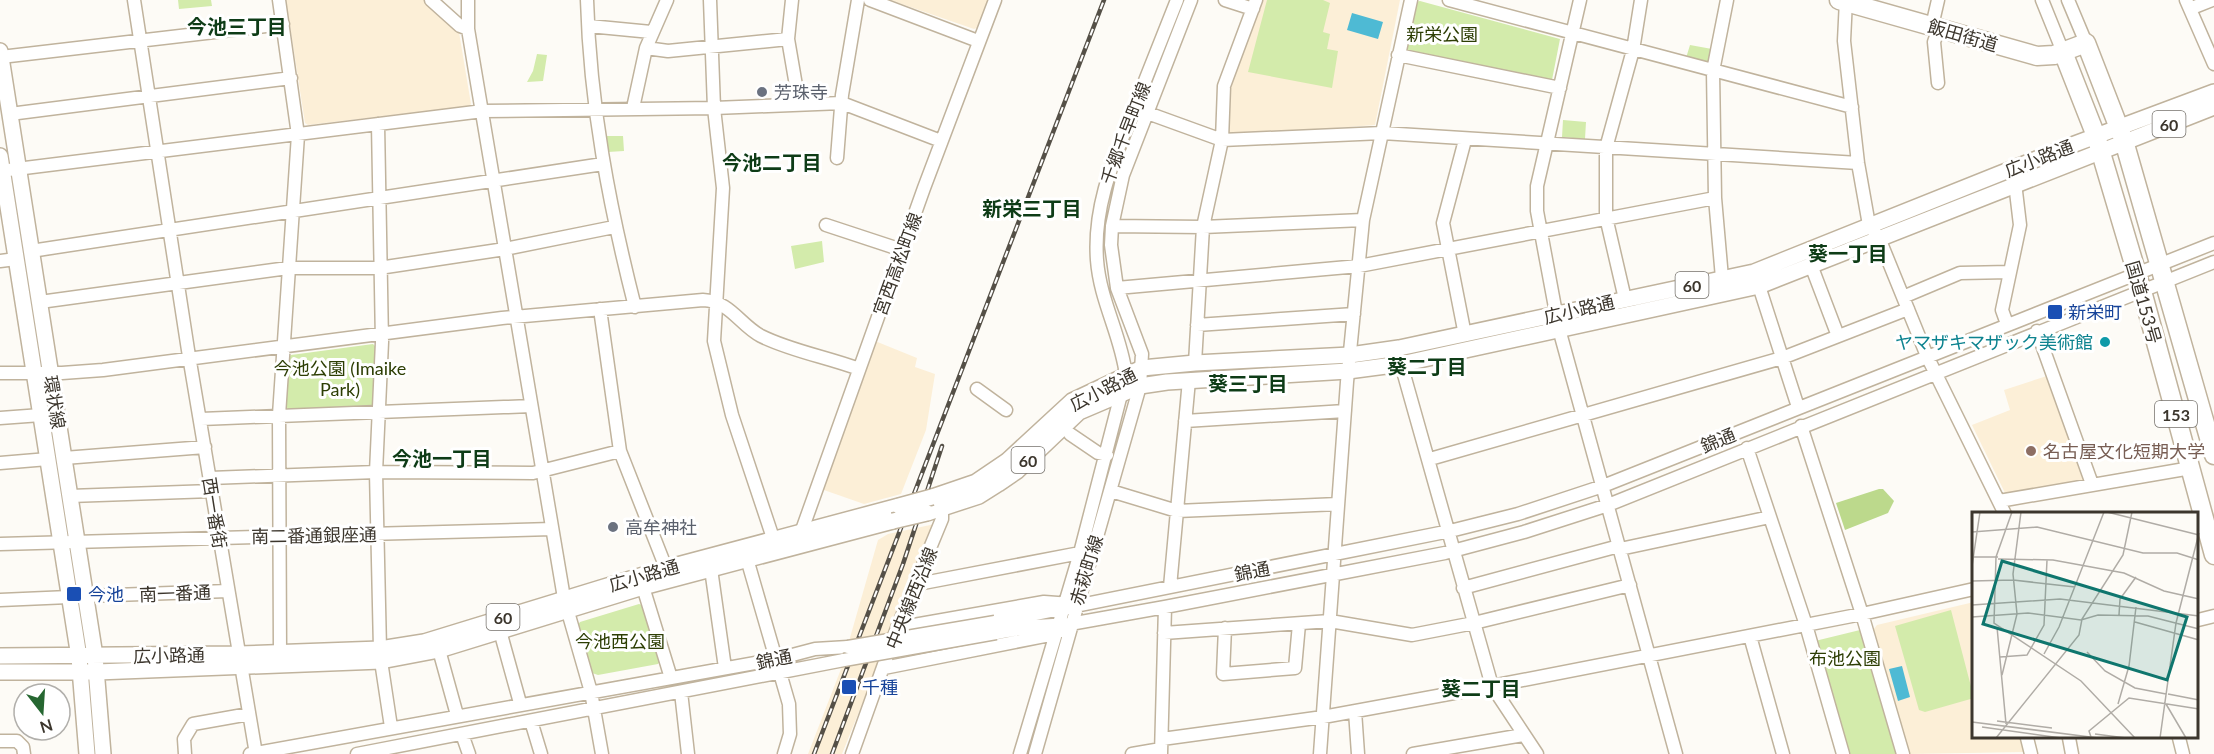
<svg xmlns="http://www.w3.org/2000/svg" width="2214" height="754" font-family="Lato,'Noto Sans JP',sans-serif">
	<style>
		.built { fill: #fcefd7 }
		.green { fill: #d3ebab }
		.forest { fill: #bcd98c }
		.water { fill: #4ebad4 }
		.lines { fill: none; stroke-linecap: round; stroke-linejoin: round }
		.minor-casing { stroke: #c0b39d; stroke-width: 15 }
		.major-casing { stroke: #c0b39d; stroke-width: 18 }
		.highway-casing { stroke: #c0b39d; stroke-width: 21 }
		.minor { stroke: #fff; stroke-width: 12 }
		.major { stroke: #fff; stroke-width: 15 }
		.highway { stroke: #fff; stroke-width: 18 }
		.rail-casing { stroke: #555047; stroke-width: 4.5 }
		.rail { stroke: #fff; stroke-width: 2; stroke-dasharray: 7; stroke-linecap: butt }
		.minor-bridge-casing { stroke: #c0b39d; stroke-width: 15; stroke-linecap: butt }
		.major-bridge-casing { stroke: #c0b39d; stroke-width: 18; stroke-linecap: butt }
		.minor-bridge { stroke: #fff; stroke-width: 12 }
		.major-bridge { stroke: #fff; stroke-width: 15 }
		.worship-dot { fill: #6b7280; stroke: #fff; stroke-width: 2 }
		.transit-dot { fill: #1a4fb4; stroke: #fff; stroke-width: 2 }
		.culture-dot { fill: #0f9aa8; stroke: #fff; stroke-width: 2 }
		.education-dot { fill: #8d6e63; stroke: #fff; stroke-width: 2 }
		.labels { text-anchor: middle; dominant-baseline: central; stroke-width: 6; stroke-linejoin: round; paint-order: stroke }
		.shield { fill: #fff; stroke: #76726c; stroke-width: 1.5 }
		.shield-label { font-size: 16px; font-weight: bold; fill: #3c362d }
		.park-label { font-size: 18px; fill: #2d3e04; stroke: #fff }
		.street-label { font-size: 18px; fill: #3c362d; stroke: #fff }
		.worship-label { font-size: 18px; fill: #5b616d; stroke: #fff; text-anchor: start }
		.transit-label { font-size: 18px; fill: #164399; stroke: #fff; text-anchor: start }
		.culture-label { font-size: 18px; fill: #0d838f; stroke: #fff; text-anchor: end }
		.education-label { font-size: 18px; fill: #785e54; stroke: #fff; text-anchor: start }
		.neighbourhood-label { font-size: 20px; font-weight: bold; fill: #0e3c17; stroke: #fff }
		.inset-road { fill: none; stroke: #b0aca6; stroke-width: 1.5 }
		.view { fill: #0f766e; fill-opacity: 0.15; stroke: #0f766e; stroke-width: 3 }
		.inset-edge { fill: none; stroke: #3c362d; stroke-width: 3 }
	</style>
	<rect width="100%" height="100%" fill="#fdfbf6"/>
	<path class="built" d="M286 0H424L459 32 471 104 469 106 308 125 305 123Z
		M890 0H989L977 28 974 29Z
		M1260 0H1400L1375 125 1231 136 1227 131 1229 87Z
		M875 341 917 358 915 367 935 374 926 430 901 494 864 504 821 489Z
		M2050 375 2087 477 2084 482 2006 495 1972 425 2010 410 2004 390Z
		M935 524 903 607 898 606 894 616 897 617 842 754H808L841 669 878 540 888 534Z
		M1974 602V738H2021L2025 752 1910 754 1873 630 1877 625Z"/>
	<path class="green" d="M178 0H211L212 6 179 9Z
		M1267 0H1323L1330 3 1323 32 1330 34 1327 49 1338 51 1332 88 1248 72Z
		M1420 1 1560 39 1552 80 1406 51 1416 2Z
		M1690 45 1712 49 1709 62 1706 64 1686 58Z
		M537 54 547 55 543 81 527 82 533 71Z
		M1563 120 1586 122 1585 139 1562 137Z
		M605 136H623L624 151 608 152Z
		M822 241 824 262 795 269 791 246Z
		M373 344 376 347 374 404 371 407 290 410 285 407 287 358 291 355Z
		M639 604 645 606 661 660 658 664 598 675 592 673 577 626 580 622Z
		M1951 610 1974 698 1925 712 1919 710 1895 626Z
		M1860 630 1863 632 1896 754H1848L1815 641Z"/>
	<path class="forest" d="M1879 489H1883L1894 501 1888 513 1845 530 1836 503Z"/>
	<path class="water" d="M1352 13 1383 22 1378 39 1347 30Z
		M1902 666 1910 697 1898 701 1889 669Z"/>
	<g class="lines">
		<defs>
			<path id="minor" d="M134 0 188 350 256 754
				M279 0 298 135 279 415 280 652
				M431 0 460 26 468 29
				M468 0V29L474 65 564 598 591 692 602 754
				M587 0C590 105 609 205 635 307
				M710 0 714 108 723 188 714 341 732 415 773 538
				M792 0 788 39 799 103
				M870 0 978 41
				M1225 0 1253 9
				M1449 0 1852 107
				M1580 0 1537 186V211L1559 329 1676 754
				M1846 0 1844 41 1858 163 1869 225 1879 238 1927 356 2005 514
				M2042 0 2063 52
				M2068 0 2086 43
				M2186 0 2214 64
				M2192 8 2212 0
				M589 26 651 32
				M1932 26 1938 0
				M646 48 668 51 788 39
				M1398 55 1560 88
				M1 57 283 24
				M1938 83 1934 42 1939 28
				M633 108 646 48 667 0
				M1142 111 1222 140 1382 133 1858 163
				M10 114 291 78
				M378 124 382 342 376 472 380 649
				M1465 140 1443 223 1465 335
				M837 158 842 95 858 0
				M0 171 483 111 714 108 842 103 941 141
				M826 225 902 250
				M1112 226 1203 227 1363 220
				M31 251 603 164
				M0 261 16 259
				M1811 265 1838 336
				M1722 278 1715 198 1713 71 1727 0
				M1759 286 1798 407
				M1117 288 1359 266 1715 198
				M1903 297 1960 273 2010 272
				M1625 299 1606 217V148L1633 50 1641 0
				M40 302 288 268H379L505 249 614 227
				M600 309 620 451 666 568
				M2007 324 2002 310 2020 225 2015 183
				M1197 325 1354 314
				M2037 331 2092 484
				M1195 363 1203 227 1222 140 1224 86 1256 0
				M1401 364 1492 686 1537 754
				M0 373H62L103 370 502 318 703 300C730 301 740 325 761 336 791 351 827 357 859 369
				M977 389 1006 410
				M0 418 41 415
				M201 419 531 406
				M1185 421 1345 411
				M1801 426 1862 614 1903 754
				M1070 434 1098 453 1107 455
				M1747 448 1806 625 1843 754
				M64 458 205 447
				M1430 459 1782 358 1908 309
				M0 463 48 459
				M210 478 376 472 533 473 620 451
				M1111 491 1177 511 1338 504
				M70 496 212 491
				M1999 501 2191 468
				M802 530 924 188 995 0
				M0 544 552 529
				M1620 549 1770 517
				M745 552 789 704 790 734 784 754
				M711 569 725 668
				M918 584 1080 553
				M643 587 671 678
				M1170 587 1189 380
				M1463 588 1619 546
				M86 596 228 591
				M0 600 69 597
				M2198 620 2214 616
				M995 622 1450 531 1518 514 1603 486 2214 243
				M897 628 1044 602 1071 604
				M1225 628 1223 674 1295 668 1299 624
				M500 631 520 703
				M996 633 1036 626 1070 624 1165 607 1445 553 1524 532 1608 505 2214 262
				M1164 633 1330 621 1412 635 1474 623 1630 585
				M1750 636 1783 754
				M439 650 457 715
				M381 661 391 727
				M884 668 1055 634 1061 630
				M681 692 688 754
				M1355 711 1358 754
				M531 721 541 754
				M462 734 469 754
				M2027 738 2031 754
				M2069 738 2072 754
				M2179 738 2183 754
				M1162 739 1323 717 1492 686 1862 614 1974 589
				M0 741H17L23 747 24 754
				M185 754 184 739 193 724 249 714
				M250 754 777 659 815 649 848 647
				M357 754 844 660
				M852 754 897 628 942 519V510
				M1020 754 1080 553 1126 375C1121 335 1100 301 1097 260 1093 204 1115 157 1135 106 1149 71 1163 35 1177 0
				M1035 754 1140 386 1142 354 1117 288 1111 245 1112 226 1123 175 1191 0
				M1132 754 1161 749
				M1161 754 1165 607
				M1320 754 1347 382 1363 220 1411 0
				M1413 754 1523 735"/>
			<path id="major" d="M0 51 95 656 103 754
				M0 156 79 657 87 754
				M932 497 976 482 1007 461 1072 401 1142 368 1195 363 1350 355 1399 348 1754 272 2064 148 2214 92
				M927 513 979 496 998 484 1017 471 1079 412 1140 386 1167 382 1348 371 1401 364 1759 286 2214 107
				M0 656 239 654 380 649 424 642 666 568 899 506
				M0 672H97L381 661 439 650 643 587 893 521"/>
			<path id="highway" d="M1839 0 2037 56 2054 55 2086 43 2124 141 2214 455
				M2063 52 2096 136 2142 291 2214 555"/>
		</defs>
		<use href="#minor" class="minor-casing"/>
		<use href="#major" class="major-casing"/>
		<use href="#highway" class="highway-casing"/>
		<use href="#minor" class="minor"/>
		<use href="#major" class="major"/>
		<use href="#highway" class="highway"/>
		<defs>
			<path id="rail" d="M814 754 1104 0
				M832 754 903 564 942 446"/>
		</defs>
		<use href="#rail" class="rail-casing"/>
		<use href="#rail" class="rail"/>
		<defs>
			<path id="minor-bridge" d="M848 647 995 622
				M844 660 996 633"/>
			<path id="major-bridge" d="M899 506 932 497
				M893 521 927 513"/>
		</defs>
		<use href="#minor-bridge" class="minor-bridge-casing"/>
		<use href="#major-bridge" class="major-bridge-casing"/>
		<use href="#minor-bridge" class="minor-bridge"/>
		<use href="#major-bridge" class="major-bridge"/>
	</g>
	<g class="worship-dot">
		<circle cx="762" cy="92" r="6"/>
		<circle cx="613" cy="527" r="6"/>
	</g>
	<g class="transit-dot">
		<rect x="2047" y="304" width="16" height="16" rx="3"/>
		<rect x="66" y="586" width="16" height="16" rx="3"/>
		<rect x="841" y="679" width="16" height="16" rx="3"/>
	</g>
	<circle class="culture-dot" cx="2105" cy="342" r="6"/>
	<circle class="education-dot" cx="2031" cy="451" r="6"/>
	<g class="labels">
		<g class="shield">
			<rect x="2152.5" y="111" width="33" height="26" rx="4.5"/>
			<rect x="1675.5" y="272" width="33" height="26" rx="4.5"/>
			<rect x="2155" y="401" width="42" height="26" rx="4.5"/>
			<rect x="1011.5" y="447" width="33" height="26" rx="4.5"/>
			<rect x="486.5" y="604" width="33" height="26" rx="4.5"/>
		</g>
		<g class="shield-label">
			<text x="2169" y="124">60</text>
			<text x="1692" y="285">60</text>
			<text x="2176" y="414">153</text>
			<text x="1028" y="460">60</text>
			<text x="503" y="617">60</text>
		</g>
		<g class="park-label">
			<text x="1442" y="34">新栄公園</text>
			<text x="340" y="368">今池公園 (Imaike<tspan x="340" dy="21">Park)</tspan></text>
			<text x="620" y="641">今池西公園</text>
			<text x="1845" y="658">布池公園</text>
		</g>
		<g class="street-label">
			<text transform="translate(1963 35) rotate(16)">飯田街道</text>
			<text transform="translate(1125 133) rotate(-69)">千郷千早町線</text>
			<text transform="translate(2039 158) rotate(-21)">広小路通</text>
			<text transform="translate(897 264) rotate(-70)">宮西高松町線</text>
			<text transform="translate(2144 302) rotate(74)">国道153号</text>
			<text transform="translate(1579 309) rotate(-13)">広小路通</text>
			<text transform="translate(1103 389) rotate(-27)">広小路通</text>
			<text transform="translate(55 402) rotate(81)">環状線</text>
			<text transform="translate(1718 440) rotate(-22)">錦通</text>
			<text transform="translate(215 513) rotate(81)">西一番街</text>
			<text transform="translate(314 535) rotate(-1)">南二番通銀座通</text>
			<text transform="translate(1086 570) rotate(-73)">赤萩町線</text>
			<text transform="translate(1252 571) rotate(-11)">錦通</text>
			<text transform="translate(644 575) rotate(-16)">広小路通</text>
			<text transform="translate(175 593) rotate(-2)">南一番通</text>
			<text transform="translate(911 598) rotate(-68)">中央線西沿線</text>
			<text transform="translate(169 655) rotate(-1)">広小路通</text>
			<text transform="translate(774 659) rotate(-12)">錦通</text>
		</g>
		<g class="worship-label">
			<text x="774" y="92">芳珠寺</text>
			<text x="625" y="527">高牟神社</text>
		</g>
		<g class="transit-label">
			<text x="2068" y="312">新栄町</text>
			<text x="88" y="594">今池</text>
			<text x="862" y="687">千種</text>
		</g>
		<g class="culture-label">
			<text x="2093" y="342">ヤマザキマザック美術館</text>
		</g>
		<g class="education-label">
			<text x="2043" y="451">名古屋文化短期大学</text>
		</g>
		<g class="neighbourhood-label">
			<text x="237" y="26">今池三丁目</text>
			<text x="772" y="162">今池二丁目</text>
			<text x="1032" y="208">新栄三丁目</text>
			<text x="1848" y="253">葵一丁目</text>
			<text x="1427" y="366">葵二丁目</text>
			<text x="1248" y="383">葵三丁目</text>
			<text x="442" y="458">今池一丁目</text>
			<text x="1481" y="688">葵二丁目</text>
		</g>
	</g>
	<g transform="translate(1972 512)">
		<rect width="226" height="226" fill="#fdfbf6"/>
		<path class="inset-road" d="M40 0 24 45 22 111 109 169 163 226M135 0 227 23M0 20 65 15 171 41H205L227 48M0 45H26M26 47 81 48 152 61 192 79 227 87M0 54 8 0M0 69 41 68 103 75M0 93 88 87 227 104M147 103 148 87 164 65M0 105 56 101 109 108 126 103 176 104 227 117M163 110 227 128M25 115 34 212M115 140 133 159 163 176 194 182M72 142 87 115 132 0M28 145 55 143 72 113 75 48M30 163 45 102 41 62 49 0M196 182 227 188M146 192 157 154 164 95M194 192 214 226M25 209 80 216M0 210 126 226M10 215 89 226M123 222 154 226M119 225 117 219 157 186 227 197M24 226 107 123 110 107 151 43 160 0M188 226 204 111 227 21"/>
		<path class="view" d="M30 49 215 105 195 168 11 112Z"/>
		<rect width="226" height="226" class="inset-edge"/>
	</g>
	<g transform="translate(42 712) rotate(163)"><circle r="28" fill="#ffffff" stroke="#b1afab" stroke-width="1.5"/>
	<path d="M0-4.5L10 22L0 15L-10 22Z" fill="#266731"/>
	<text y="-9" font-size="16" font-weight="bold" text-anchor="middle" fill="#3c362d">N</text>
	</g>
</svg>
